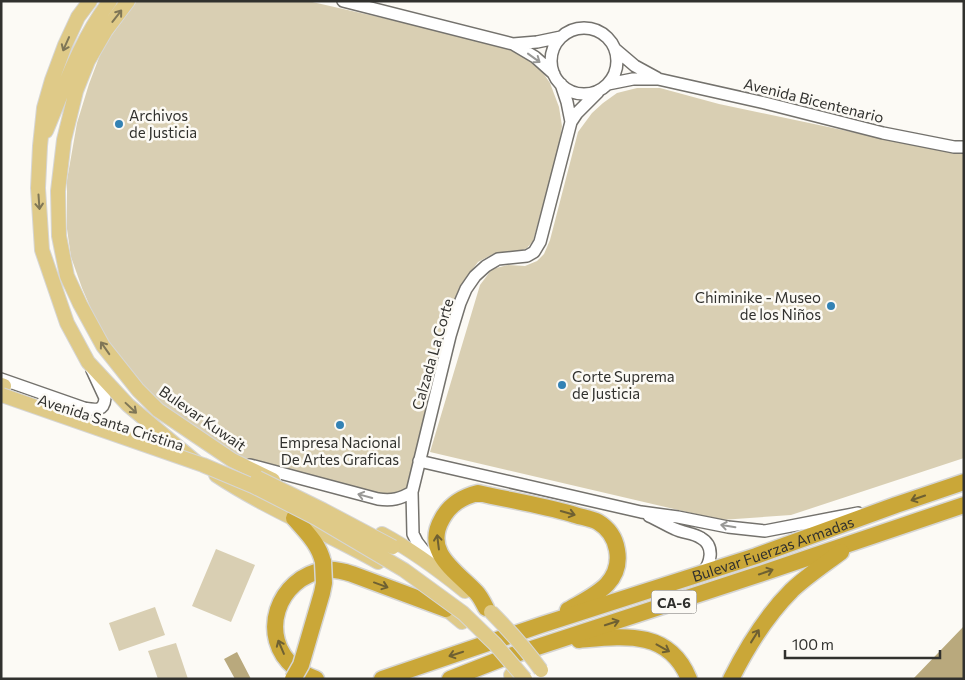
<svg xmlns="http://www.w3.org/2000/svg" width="965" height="680" font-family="Commissioner,sans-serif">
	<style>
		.green { fill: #d9cfb3 }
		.water { fill: #b9a97d }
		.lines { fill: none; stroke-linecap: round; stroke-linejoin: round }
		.minor-casing { stroke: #74726d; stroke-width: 14 }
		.major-casing { stroke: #d6d6d5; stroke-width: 16 }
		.highway-casing { stroke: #d6d6d5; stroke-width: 19 }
		.minor { stroke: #fff; stroke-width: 11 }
		.major { stroke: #dfca88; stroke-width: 14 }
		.highway { stroke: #caa738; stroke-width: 16 }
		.major-bridge-casing { stroke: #d6d6d5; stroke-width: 16; stroke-linecap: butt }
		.highway-bridge-casing { stroke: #d6d6d5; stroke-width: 19; stroke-linecap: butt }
		.major-bridge { stroke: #dfca88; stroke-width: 14 }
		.highway-bridge { stroke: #caa738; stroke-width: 16 }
		.oneway { stroke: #7f7656 }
		.oneway2 { stroke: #989896 }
		.oneway3 { stroke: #6e6032 }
		.poi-dot { fill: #3382b4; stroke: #fcfaf5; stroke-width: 2 }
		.labels { text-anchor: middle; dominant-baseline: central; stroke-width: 5; stroke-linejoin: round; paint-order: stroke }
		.shield { fill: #fcfaf5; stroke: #6e6d6a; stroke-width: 1 }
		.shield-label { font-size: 14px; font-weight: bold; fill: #31312e }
		.street-label { font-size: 15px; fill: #31312e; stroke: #fcfaf5 }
		.poi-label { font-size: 15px; fill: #31312e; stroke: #fcfaf5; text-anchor: start }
	</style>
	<rect width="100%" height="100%" fill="#fcfaf5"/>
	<path class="green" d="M137 1H308L506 46 524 54 541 70 550 83 559 107 562 126 559 147 533 241 527 248 518 252 493 254 478 262 463 282 446 327 410 485 398 494 387 497 234 457 164 408 130 374 101 332 82 288 71 257 67 229V180L77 123 89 84 103 47Z
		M637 88H660L719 104 937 150 964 154V458L791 515 721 520 430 452 480 285 492 269 508 265 525 266 537 261 544 254 550 240 578 132 592 113 603 103 617 93Z
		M216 549 255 565 231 622 192 606Z
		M155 607 165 635 119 651 109 623Z
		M176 643 188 679H158L148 651Z"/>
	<path class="water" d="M964 626V679H913Z
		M237 652 251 679H235L224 659Z"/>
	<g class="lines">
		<defs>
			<path id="minor" d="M343 1 513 44 535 57 554 74
				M551 61a33 33 0 1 1 66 0a33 33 0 1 1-66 0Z
				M513 44 537 42 561 37
				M615 49 635 66 657 78
				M608 84 633 79H658L765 103 883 133 954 147H964
				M571 122 577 113 598 92
				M1 379 84 408C95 410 104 412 105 398L92 370
				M419 461 641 512 678 517 728 527 765 531 858 513
				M250 465 378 499C392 501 400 499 412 492
				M649 516C658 520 666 525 675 529 683 533 694 533 701 538 715 546 711 564 702 573
				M435 565 417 542 413 534 412 492 450 336 460 303 466 289 475 276 486 266 498 259 527 256 534 252 540 242 571 122 567 102 561 84"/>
			<path id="major" d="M90 1 78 17 65 45 52 80 44 108 40 146 38 188 42 250 67 323 88 362 128 405 196 462
				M128 1 106 30 88 61 76 91 64 140 58 191 59 236 67 276 80 304 103 346 138 390 158 410 232 460 273 480
				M46 131C65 86 80 40 110 1
				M1 385 4 386
				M216 475C267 509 325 532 378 562
				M382 534C412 550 439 570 465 591
				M439 603 462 622
				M511 675 513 679"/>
			<g id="highway">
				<path d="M294 518C306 532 319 544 323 562"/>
				<path d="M486 608C483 602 480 596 476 592 456 571 423 552 442 519 450 504 462 497 478 493 509 500 541 505 572 514 580 517 591 518 598 522 608 528 615 538 617 550 623 584 592 596 568 610"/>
				<path d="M579 640C623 636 669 629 689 679"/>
				<path d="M316 679C308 676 301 673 295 668 257 637 277 577 325 570 334 569 343 571 352 574L446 609"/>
				<path id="s1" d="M382 679 541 625 756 556 896 505 964 482"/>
				<path d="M450 679 501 659 763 573 964 505"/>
				<path d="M731 679C747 647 767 615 792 590 807 576 825 564 841 552"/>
			</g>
		</defs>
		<use href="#minor" class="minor-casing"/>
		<use href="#major" class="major-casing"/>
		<use href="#highway" class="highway-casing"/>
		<use href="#minor" class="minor"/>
		<use href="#major" class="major"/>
		<use href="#highway" class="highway"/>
		<defs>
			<path id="major-bridge" d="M2 395 203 465 253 486 316 518 404 570 463 613 495 644 525 679
				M258 478 323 510 393 547
				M491 612C509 630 526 649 541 670"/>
			<path id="highway-bridge" d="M293 679 301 665 322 593 324 583 323 562"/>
		</defs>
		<use href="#major-bridge" class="major-bridge-casing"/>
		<use href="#highway-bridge" class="highway-bridge-casing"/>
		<use href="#major-bridge" class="major-bridge"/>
		<use href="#highway-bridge" class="highway-bridge"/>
	</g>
	<defs><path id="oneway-shaft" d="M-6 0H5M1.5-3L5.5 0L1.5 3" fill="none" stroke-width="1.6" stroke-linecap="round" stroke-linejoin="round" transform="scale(1.25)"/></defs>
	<g class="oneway">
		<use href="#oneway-shaft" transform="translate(117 16) rotate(-52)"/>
		<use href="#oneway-shaft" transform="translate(66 44) rotate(114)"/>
		<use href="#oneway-shaft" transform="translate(39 202) rotate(86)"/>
		<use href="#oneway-shaft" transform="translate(105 348) rotate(-125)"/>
		<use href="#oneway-shaft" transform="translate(131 408) rotate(43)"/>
	</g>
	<g class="oneway2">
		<use href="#oneway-shaft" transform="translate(534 58) rotate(36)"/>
		<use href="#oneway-shaft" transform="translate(365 496) rotate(-165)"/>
		<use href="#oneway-shaft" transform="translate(728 526) rotate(-171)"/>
	</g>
	<g class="oneway3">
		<use href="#oneway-shaft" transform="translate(918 498) rotate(161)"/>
		<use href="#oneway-shaft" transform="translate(568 513) rotate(16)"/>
		<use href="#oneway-shaft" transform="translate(438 542) rotate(-97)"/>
		<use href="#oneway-shaft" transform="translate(766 572) rotate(-19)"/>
		<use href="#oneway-shaft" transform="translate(381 585) rotate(20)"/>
		<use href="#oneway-shaft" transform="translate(612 623) rotate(-18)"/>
		<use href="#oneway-shaft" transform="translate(755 636) rotate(-58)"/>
		<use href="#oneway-shaft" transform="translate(281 647) rotate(-113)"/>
		<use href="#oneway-shaft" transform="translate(663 648) rotate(29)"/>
		<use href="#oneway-shaft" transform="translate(456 654) rotate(162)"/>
	</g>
	<g class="poi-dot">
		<circle cx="119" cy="124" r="5"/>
		<circle cx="831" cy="306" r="5"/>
		<circle cx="562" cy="385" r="5"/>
		<circle cx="340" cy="425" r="5"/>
	</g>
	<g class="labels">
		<rect class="shield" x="651.5" y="590.5" width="45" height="23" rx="4"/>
		<g class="shield-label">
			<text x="674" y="602">CA-6</text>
		</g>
		<g class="street-label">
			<text transform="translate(814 100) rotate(14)">Avenida Bicentenario</text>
			<text transform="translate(432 354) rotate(-74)">Calzada La Corte</text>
			<text transform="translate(203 418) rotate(35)">Bulevar Kuwait</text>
			<text transform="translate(111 422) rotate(18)">Avenida Santa Cristina</text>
			<text stroke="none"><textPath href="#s1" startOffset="412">Bulevar Fuerzas Armadas</textPath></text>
		</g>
		<g class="poi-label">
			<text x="129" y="115">Archivos<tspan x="129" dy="17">de Justicia</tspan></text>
			<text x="821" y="297" text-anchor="end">Chiminike - Museo<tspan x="821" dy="17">de los Niños</tspan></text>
			<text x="572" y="376">Corte Suprema<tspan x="572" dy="17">de Justicia</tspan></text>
			<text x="340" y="442" text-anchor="middle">Empresa Nacional<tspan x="340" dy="17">De Artes Graficas</tspan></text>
		</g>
	</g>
	<rect width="965" height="680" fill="none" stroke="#31312e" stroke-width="5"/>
	<path d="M785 650v8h155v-8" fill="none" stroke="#31312e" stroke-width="2.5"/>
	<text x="792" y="650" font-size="15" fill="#31312e" stroke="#fcfaf5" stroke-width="4" paint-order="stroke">100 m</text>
</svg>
